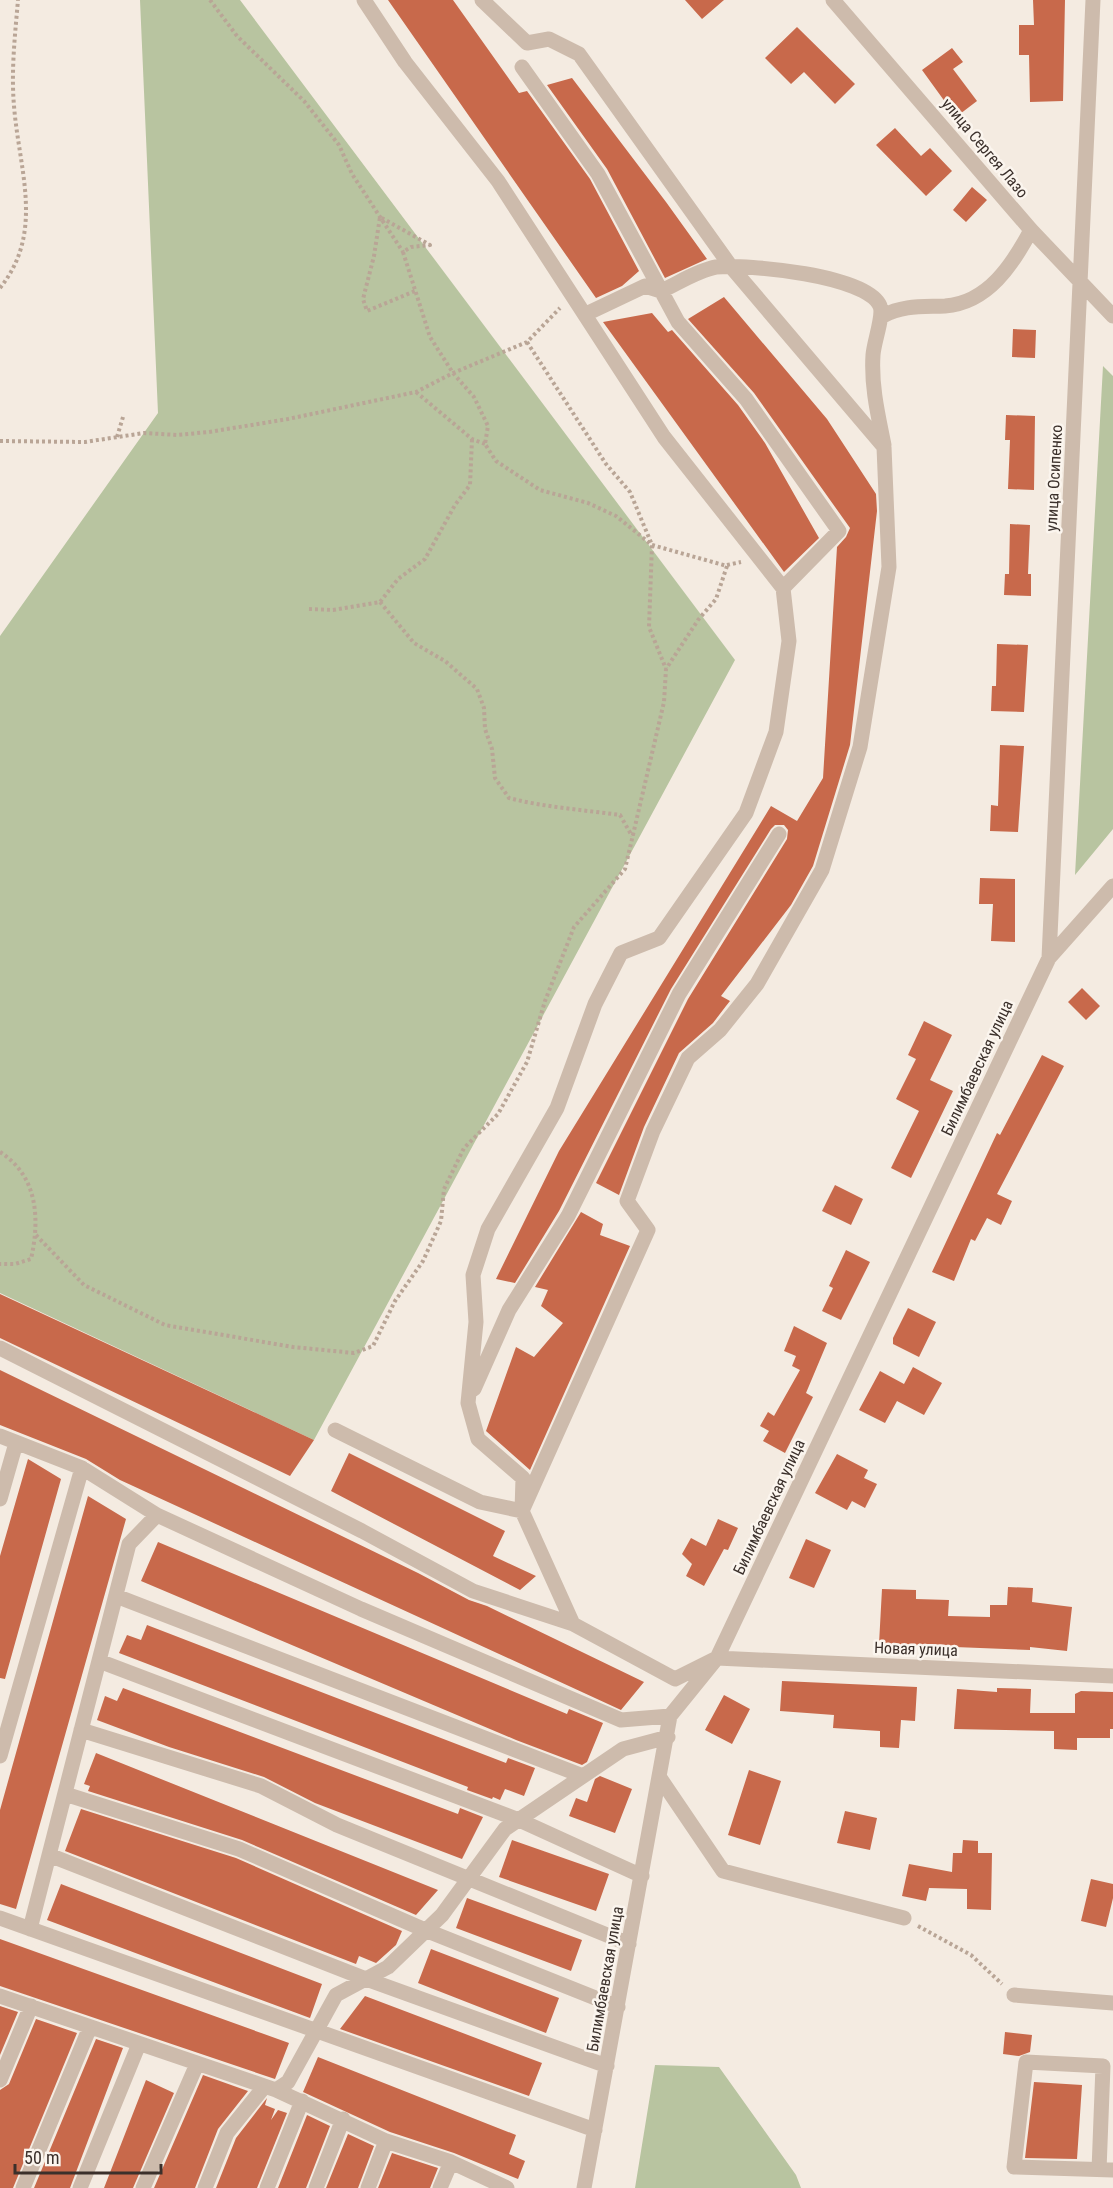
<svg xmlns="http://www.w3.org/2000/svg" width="1113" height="2188" font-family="'Roboto Condensed',sans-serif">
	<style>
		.green { fill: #b8c4a0 }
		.building { fill: #c8694b }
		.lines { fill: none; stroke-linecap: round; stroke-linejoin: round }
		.path { stroke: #b9a596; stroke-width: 4; stroke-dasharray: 3 3; stroke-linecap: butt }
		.minor { stroke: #cdbbac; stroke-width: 15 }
		.labels { text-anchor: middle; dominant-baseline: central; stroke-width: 5; stroke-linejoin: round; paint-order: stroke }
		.street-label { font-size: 16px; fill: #3b302b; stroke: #fbf5ee }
	</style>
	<rect width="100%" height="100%" fill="#f4ebe1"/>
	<path class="green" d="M140 0H240L735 660 314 1440 0 1293V636L158 413Z
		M1103 366 1113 376V829L1075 875Z
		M655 2065 719 2067 796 2175 801 2188H635Z"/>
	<path class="building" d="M388 0H453L519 93 527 91 590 179 639 271 622 286 596 298Z
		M685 0H724L702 19Z
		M1033 0H1065L1063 101 1030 102 1029 55H1019V25H1034Z
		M797 27 855 84 835 104 804 72 791 84 765 58Z
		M952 48 963 62 953 69 977 101 956 117 922 70Z
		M572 78 666 202 707 259 665 278 607 169 547 85Z
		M895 128 921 156 930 148 952 171 926 196 876 145Z
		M972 187 987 200 966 222 953 210Z
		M724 297 827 419 876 494 877 511 850 745 813 866 791 905 721 996 730 1001 726 1006 713 1023 679 1053 644 1127 619 1195 596 1183 688 999 787 839 788 830 784 825H775L771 829 671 989 559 1211 515 1283 496 1279 559 1151 771 806 797 821 823 778 837 547 846 537 850 528 754 393 688 319Z
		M652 313 668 332 672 330 738 405 765 443 819 538 784 572 603 322Z
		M1013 329 1036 330 1035 358 1012 357Z
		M1006 415 1035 416 1034 490 1008 489 1010 440H1005Z
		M1010 524 1030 525 1028 574H1031V596L1004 595 1005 574H1009Z
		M997 644 1028 645 1024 712 991 711 992 686H996Z
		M1000 745 1024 746 1018 832 990 831 991 805 998 806Z
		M980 878 1015 879V942L991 941 993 904H979Z
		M1082 988 1100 1006 1086 1020 1068 1002Z
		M924 1021 952 1035 930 1080 953 1091 911 1178 891 1168 919 1111 896 1099 916 1059 908 1055Z
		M1042 1055 1064 1066 997 1194 1012 1201 1001 1225 987 1218 975 1241 971 1239 954 1281 932 1272 997 1133 1000 1135Z
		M835 1185 863 1199 851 1225 822 1211Z
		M581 1212 603 1224 600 1235 630 1246 530 1470 486 1431 516 1347 534 1357 563 1323 541 1306 548 1290 535 1287Z
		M846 1250 870 1262 841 1320 822 1311 833 1288 829 1286Z
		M0 1294 314 1440 290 1476 0 1338Z
		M908 1308 936 1322 919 1357 893 1344V1338Z
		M794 1326 827 1343 806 1393 813 1397 785 1453 763 1441 769 1431 760 1426 768 1412 774 1416 800 1370 792 1366 796 1356 784 1351Z
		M913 1367 942 1383 924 1415 897 1401 885 1423 859 1410 880 1371 904 1384Z
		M0 1370 418 1573 469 1600 487 1606 644 1682 621 1710 120 1480 86 1459 0 1425Z
		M349 1453 505 1531 493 1556 536 1576 520 1590 331 1491Z
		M837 1454 868 1470 864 1478 877 1484 865 1508 852 1501 847 1510 815 1493Z
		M28 1459 61 1479 5 1679 0 1678V1556Z
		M88 1496 126 1519 16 1909 0 1904V1810Z
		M718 1519 738 1528 728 1550 724 1549 704 1586 686 1576 692 1564 682 1554 691 1538 706 1546Z
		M806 1539 831 1550 814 1588 789 1578Z
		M158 1542 567 1714 569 1709 603 1723 587 1762 582 1765 516 1740 141 1581Z
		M1008 1587 1033 1588 1032 1602 1072 1607 1067 1651 1030 1647V1650L879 1644 882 1589 916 1590V1599L949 1600 948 1616 990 1617V1605H1007Z
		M147 1625 506 1763 508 1758 535 1768 524 1796 505 1789 500 1800 493 1797 492 1799 467 1790 468 1787 119 1653 127 1635 141 1640Z
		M782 1681 917 1687 915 1721 901 1720 899 1748 880 1747V1731L833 1728 834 1715 780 1711Z
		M123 1688 458 1814 460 1808 483 1817 462 1859 315 1803 264 1777 169 1747 97 1720 105 1696 117 1701Z
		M997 1688 1031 1689 1030 1713H1075V1694L1081 1691 1113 1692V1729H1110V1738H1077V1750L1054 1749V1731L954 1729 957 1689 997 1692Z
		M724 1695 750 1709 732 1744 705 1730Z
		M96 1753 438 1890 416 1915 242 1840 88 1791 90 1786 84 1784Z
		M749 1770 781 1781 760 1845 728 1835Z
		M600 1776 632 1789 615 1833 569 1816 576 1798 587 1802 595 1779Z
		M81 1809 236 1858 402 1931 396 1945 376 1963 359 1956 356 1964 65 1851Z
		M845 1811 877 1818 870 1850 837 1843Z
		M512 1840 609 1874 596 1911 499 1877Z
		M963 1840 978 1841V1853H992L991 1910 967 1909V1889L929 1888 926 1901 902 1896 909 1864 952 1872 953 1853H962Z
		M1091 1879 1113 1884V1898L1106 1927 1081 1921Z
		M61 1884 322 1984 310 2018 47 1920Z
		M467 1898 582 1940 571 1971 456 1928Z
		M0 1939 289 2043 275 2079 0 1986Z
		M431 1949 559 1998 546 2033 418 1983Z
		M365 1996 542 2063 529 2096 340 2029Z
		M0 2006 18 2012 0 2055Z
		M36 2019 77 2033 13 2188H0V2090L9 2084Z
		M1005 2032 1032 2035 1030 2052 1019 2056 1003 2054Z
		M96 2039 123 2048 70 2188H34Z
		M318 2057 516 2135 509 2154 525 2161 518 2179 454 2153 390 2132 303 2092Z
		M203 2075 248 2091 218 2129 195 2188H154Z
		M146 2080 174 2093 133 2188H104Z
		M1034 2082 1082 2085 1077 2159 1025 2158Z
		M267 2098 265 2105 275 2109 271 2120 278 2110 287 2113 257 2188H216L236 2138Z
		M307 2115 330 2126 306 2188H278Z
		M348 2134 374 2146 358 2188H326Z
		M392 2153 438 2168 430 2188H378Z"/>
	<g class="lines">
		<path class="path" d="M210 0 237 36 304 101 339 145 352 174 403 252
			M0 288C45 232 19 170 14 106 11 71 15 35 18 0
			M527 342 606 464 630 492 652 545 649 627 666 669
			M416 392 472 439 485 444
			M117 437 123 417
			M0 441 85 442 144 433 177 435 209 432 288 419 416 392 453 373 527 342 560 308
			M727 565 741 562
			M380 602 414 643 445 661 477 689 484 708 485 729 492 749 495 778 509 798C543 807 584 810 620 815L632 836
			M309 609 333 610 380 602 398 579 425 559 455 505 470 485 472 439
			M0 1152C38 1176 40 1219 31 1259L15 1264H0
			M36 1235 84 1285 165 1325 293 1347 354 1353 373 1346 395 1301 423 1261 441 1221 444 1189 464 1148 498 1114 527 1062 545 1001 574 927 625 869 664 702 666 669 698 620 716 599 727 566 652 545 616 516 588 503 540 490 496 461 485 444 488 426 474 397 453 373 430 337 403 252 411 247 430 245 380 217 374 256 363 299 367 311 415 291
			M918 1926 971 1955 1002 1984"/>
		<path class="minor" d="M364 0 405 62 498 181 664 437 783 588 789 641 776 732 746 813 659 938 621 953 595 1004 557 1108 488 1229 473 1275 476 1322 468 1403 478 1439 523 1478 522 1511 573 1624
			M833 0 1031 230 1113 316
			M522 67 598 174 678 322 746 399 839 531 783 588
			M586 314 645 286 661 291C677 284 698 270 716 267 747 264 867 275 880 306 884 316 874 341 873 355 871 386 878 415 884 445
			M883 316C903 305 923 307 945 306 988 303 1013 264 1031 230
			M1049 958 1093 0
			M0 1348 362 1531 473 1591 573 1624 675 1679 717 1658 1113 1676
			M474 1389 509 1310 568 1216 679 994 779 834
			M335 1430 480 1502 522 1511 648 1230 627 1201 653 1131 688 1058 720 1030 757 984 822 870 860 747 889 567 884 447 732 268 579 54 549 39 527 43 482 0
			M0 1436 82 1468 157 1515 361 1609 621 1720 670 1716
			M0 1499 16 1443
			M116 1596 583 1776
			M99 1661 519 1820 642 1876
			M81 1730 261 1786 337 1825 629 1944
			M0 1756 82 1468
			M660 1778 723 1871 904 1918
			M65 1794 239 1849 425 1930 618 2007
			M49 1855 366 1979 607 2066
			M0 1918 595 2130
			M30 1929 129 1544 157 1515
			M1014 1995 1113 2003
			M0 1996 276 2090 288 2082 336 1995 388 1967 442 1915 505 1829 623 1749 668 1737
			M0 2080 31 2006
			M276 2090 386 2141 451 2162 507 2188
			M1099 2170 1103 2066 1026 2062 1014 2167 1113 2170
			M23 2188 90 2027
			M80 2188 139 2044
			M143 2188 197 2064
			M205 2188 227 2133 264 2087
			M267 2188 302 2101
			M316 2188 343 2119
			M368 2188 386 2141
			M440 2188 451 2162
			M584 2188 670 1716 717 1658 1049 958 1113 886"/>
	</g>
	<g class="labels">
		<g class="street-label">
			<text transform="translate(985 148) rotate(50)">улица Сергея Лазо</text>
			<text transform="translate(1054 478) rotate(-87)">улица Осипенко</text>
			<text transform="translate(977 1068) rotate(-65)">Билимбаевская улица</text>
			<text transform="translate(769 1507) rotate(-65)">Билимбаевская улица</text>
			<text transform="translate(916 1649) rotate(2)">Новая улица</text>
			<text transform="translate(605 1979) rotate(-80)">Билимбаевская улица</text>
		</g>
	</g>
	<path d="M15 2164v9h146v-9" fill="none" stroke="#3b302b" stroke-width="3"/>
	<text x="24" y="2164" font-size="18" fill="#3b302b" stroke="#fbf5ee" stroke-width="4.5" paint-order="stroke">50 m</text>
</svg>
